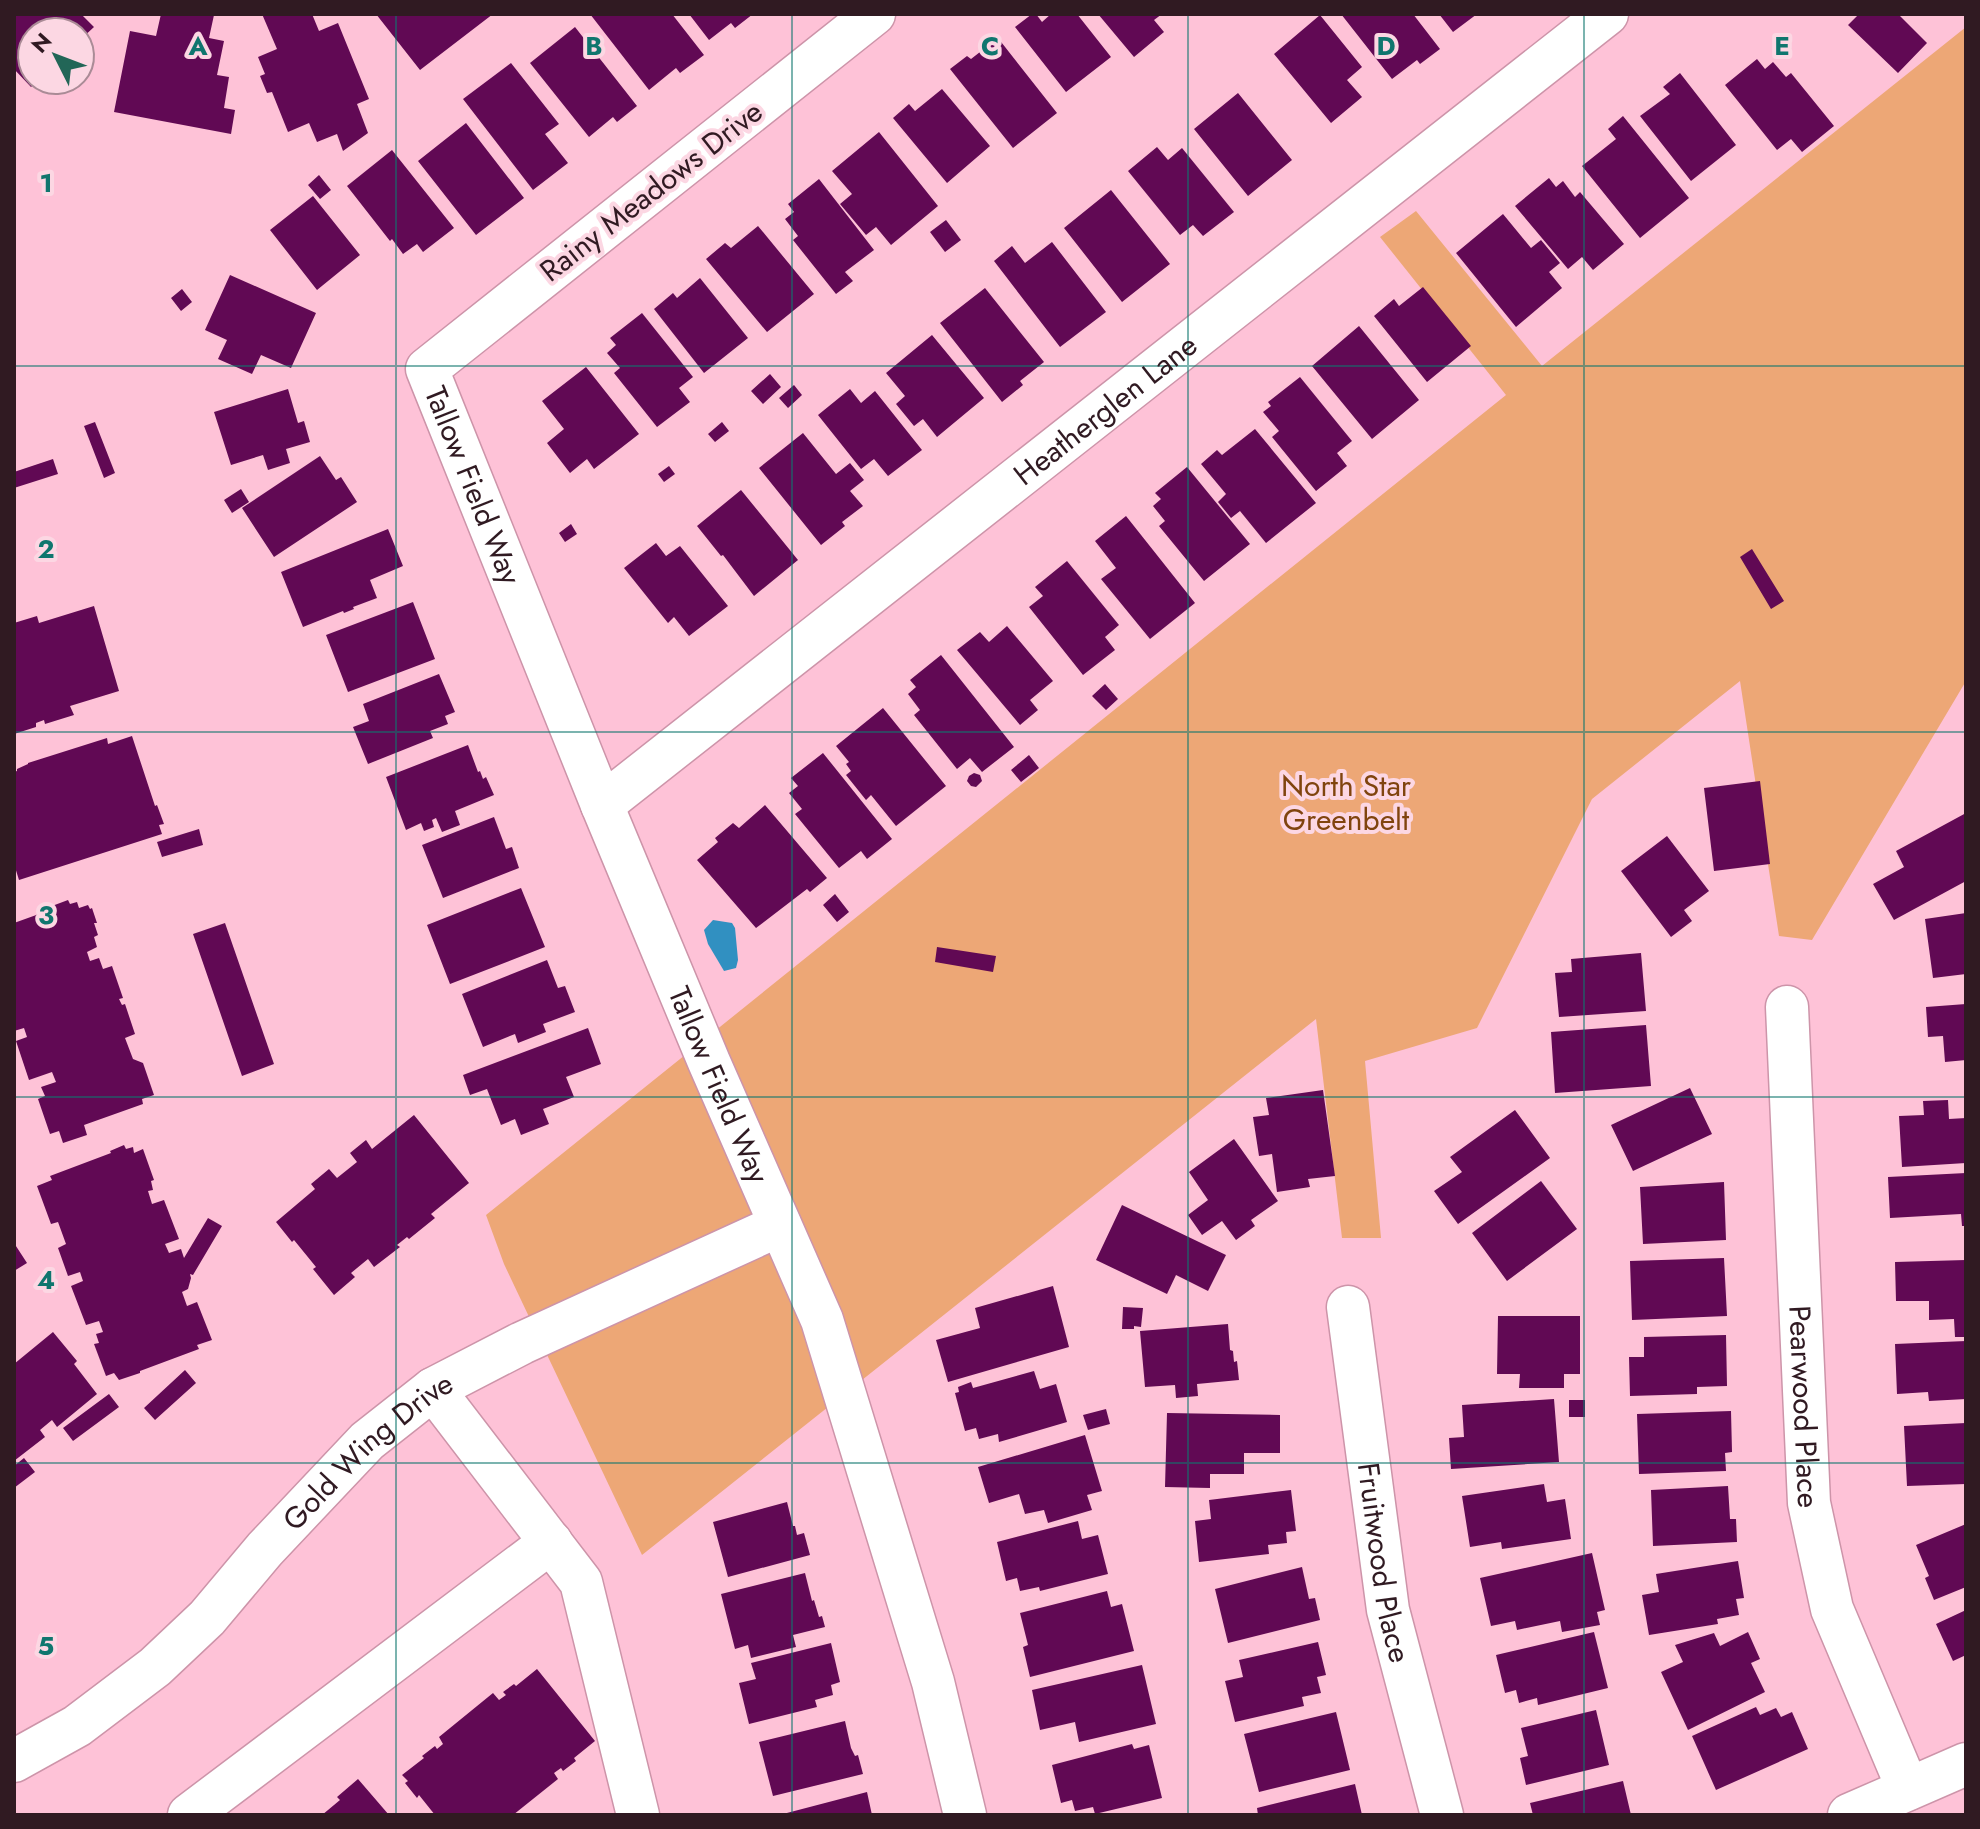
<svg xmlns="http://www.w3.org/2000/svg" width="1980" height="1829" font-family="Jost,sans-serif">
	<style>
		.green { fill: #eda776 }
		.water { fill: #3190c1 }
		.building { fill: #610954 }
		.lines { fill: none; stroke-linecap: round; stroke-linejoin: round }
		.minor-casing { stroke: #cd94a9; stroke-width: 45 }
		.minor { stroke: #fff; stroke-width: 42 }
		.grid { fill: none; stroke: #0f766e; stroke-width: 2; stroke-opacity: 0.55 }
		.labels { text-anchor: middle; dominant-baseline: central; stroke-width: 8; stroke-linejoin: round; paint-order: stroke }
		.street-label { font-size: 30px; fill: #301a22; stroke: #fcd7e3 }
		.park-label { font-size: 30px; fill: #80440e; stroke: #fcd7e3 }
		.grid-label { font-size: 26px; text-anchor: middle; font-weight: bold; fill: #0f766e; stroke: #fcd7e3; stroke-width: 8; stroke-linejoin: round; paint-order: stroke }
	</style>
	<rect width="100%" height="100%" fill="#fec2d7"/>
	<path class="green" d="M1966 27V681L1812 940 1779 936 1740 681 1592 799 1477 1028 1365 1061 1381 1238H1342L1316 1019 642 1555 504 1264 486 1215 1506 395 1380 237 1416 211 1542 366Z"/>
	<path class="water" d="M713 920 732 923 735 928 738 960 736 968 724 971 708 944 704 930Z"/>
	<path class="building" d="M14 14H81L94 27 80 40V32H32V80H38L31 87 14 69Z
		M161 14 214 15 209 38 224 41 217 75 229 77 224 108 235 110 231 134 114 112 130 31 156 36Z
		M262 14H312L319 31 338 23 369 99 357 104 368 133 343 151 337 134 317 142 309 123 288 132 272 92 267 93 260 76 265 74 258 57 277 49Z
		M376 14H493L420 70Z
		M590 14H672L704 55 680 73 676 68 649 90Z
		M689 14H753L735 28 731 23 709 40Z
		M1032 14H1036L1042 22 1051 14H1077L1111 57 1066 92 1015 27Z
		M1098 14H1162L1154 20 1164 32 1134 57Z
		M1341 14H1413L1440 49 1420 64 1417 60 1392 79Z
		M1439 14H1477L1453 32Z
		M1859 14H1898L1927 43 1898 73 1848 25Z
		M1320 15 1362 67 1347 80 1362 97 1331 123 1274 54Z
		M575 27 637 106 617 122 613 117 589 137 530 63Z
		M998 38 1057 113 1013 148 950 69 967 56 971 59Z
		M1757 59 1765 69 1773 62 1786 77 1791 73 1834 126 1802 152 1791 139 1777 150 1725 85Z
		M511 63 559 124 545 134 568 163 533 190 463 99Z
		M1680 73 1736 145 1691 181 1640 116 1670 94 1663 87Z
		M942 89 990 146 947 183 893 118 909 104 915 111Z
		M1238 93 1292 160 1248 196 1194 129Z
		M1623 116 1689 198 1640 238 1582 166 1616 139 1608 129Z
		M466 123 524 198 476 235 418 161Z
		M879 132 938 206 891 245 876 227 866 235 840 204 852 194 832 171Z
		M1157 147 1168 160 1182 148 1234 212 1203 236 1193 225 1180 235 1128 171Z
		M392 150 454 228 423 252 417 244 403 254 392 239 390 241 347 186Z
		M319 175 331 190 320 199 308 185Z
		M1549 178 1556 187 1563 181 1575 197 1580 192 1624 244 1593 270 1582 257 1568 269 1515 206Z
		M819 179 874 250 845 272 853 281 836 294 793 240 798 236 785 219 794 212 788 204Z
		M1111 190 1170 264 1122 302 1064 228Z
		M313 196 360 255 317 290 270 230Z
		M1503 214 1531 248 1541 240 1560 263 1549 272 1562 288 1516 327 1456 253Z
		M946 220 961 240 945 252 930 232Z
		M758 226 814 294 767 332 706 259 725 243 731 248Z
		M1052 242 1106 312 1060 347 994 261 1012 246 1025 263Z
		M230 275 316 313 291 368 261 355 252 374 218 359 227 340 205 330Z
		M700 278 748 338 704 373 654 309 673 293 677 298Z
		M1423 287 1471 346 1427 382 1374 316 1394 299 1399 306Z
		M985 288 1044 362 1020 381 1023 385 1002 402 940 323Z
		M182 289 192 302 181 311 171 298Z
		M642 313 693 377 679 388 690 402 657 427 614 373 620 368 607 353 616 345 610 338Z
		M1359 326 1419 400 1372 439 1312 366Z
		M932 335 984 398 937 437 923 419 914 426 896 404 905 396 886 373Z
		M586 367 639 434 594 469 587 459 570 473 547 443 564 429 542 401Z
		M770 374 781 387 763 404 751 391Z
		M1300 377 1352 441 1337 453 1347 466 1316 491 1272 437 1279 431 1263 412 1271 406 1268 402Z
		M794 385 802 395 788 408 779 398Z
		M288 389 298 423 304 421 310 442 286 449 290 463 268 470 263 455 231 465 214 412Z
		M850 389 861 403 875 391 922 450 888 476 874 459 861 469 818 415Z
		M95 422 115 473 104 478 84 426Z
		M722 422 729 431 715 442 708 434Z
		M1255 429 1316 503 1266 543 1240 511 1231 518 1218 502 1226 494 1201 464 1217 450 1222 455Z
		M803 433 836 474 850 463 864 480 850 491 863 506 842 522 845 526 821 545 759 468Z
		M320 456 336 480 341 477 357 502 274 557 242 508Z
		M53 459 58 474 14 488V472Z
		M669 466 675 474 664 482 658 474Z
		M1187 467 1250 544 1204 581 1159 526 1165 521 1153 506 1161 499 1155 493Z
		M241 489 249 502 232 513 224 500Z
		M741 490 798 560 754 596 723 555 721 556 697 526Z
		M1126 516 1195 603 1150 639 1101 579 1116 568 1095 541Z
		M571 524 577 534 565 542 559 533Z
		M388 529 403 566 370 580 377 598 353 607 354 609 344 613 343 611 303 627 281 572Z
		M656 543 666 556 680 546 728 606 689 636 674 617 668 623 624 568Z
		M1752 549 1784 601 1771 609 1740 557Z
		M1067 561 1119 625 1105 637 1115 650 1083 675 1029 607 1043 596 1035 587Z
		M413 602 435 659 348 692 326 635Z
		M94 606 119 691 70 706 74 715 45 724 44 720 36 723V727L14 734V623L37 616 39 623Z
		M1007 626 1053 681 1030 700 1038 710 1020 725 957 650 980 632 989 642Z
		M941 655 1014 747 982 772 970 758 957 769 914 715 920 710 908 694 916 687 910 680Z
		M439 674 455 712 445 716 448 724 430 731 433 738 368 764 353 727 369 721 363 704Z
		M1105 684 1118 699 1106 710 1092 696Z
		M883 708 946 786 896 826 871 795 866 800 846 775 851 771 846 764 849 762 836 746Z
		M132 736 155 806 157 805 164 824 159 825 162 834 19 880 14 864V772L17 771V769L28 764V763L107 738 108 744Z
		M468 745 478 772 480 771 483 779 486 777 494 795 455 811 460 825 442 832 436 818 432 820 434 827 424 831 421 823 406 830 386 777Z
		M823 753 892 839 867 859 861 851 839 868 795 814 802 809 789 793 798 786 791 778Z
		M1029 755 1039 768 1021 782 1011 770Z
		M974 773 980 775 982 781 976 787 971 786 967 781 969 776Z
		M1760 781 1770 864 1714 871 1704 788Z
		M765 805 827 878 810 892 807 889 756 928 697 860 718 842 715 838 733 823 739 828Z
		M1966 813V881L1894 920 1873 884 1904 867 1896 851Z
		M494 817 506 849 512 847 519 868 443 898 422 845Z
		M199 829 203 845 162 857 157 842Z
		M1667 836 1709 891 1684 910 1692 921 1671 937 1621 871Z
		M521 888 545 947 450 984 427 925Z
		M835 894 849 912 837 922 823 905Z
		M68 900 70 904 77 902 79 908 88 905 90 909 92 908 97 923H94L98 935 94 937 97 947 87 952 90 961 99 958 103 969 112 966 123 998 119 999 122 1005 125 1004 135 1034 125 1038 133 1059 143 1063 154 1095 142 1099 143 1104 84 1125 87 1135 63 1143 59 1131 50 1134 38 1099 45 1096 41 1087 56 1082 52 1072 29 1080 16 1041 27 1037 24 1028 14 1031V923L53 909 52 906Z
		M1966 913V974L1933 978 1925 919Z
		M225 923 274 1064 242 1076 193 934Z
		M937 947 996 956 993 972 935 962Z
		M1641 953 1646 1011 1559 1017 1555 973 1572 972 1571 959Z
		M547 960 558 988 565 986 575 1012 543 1024 546 1032 518 1043 515 1034 483 1047 462 994Z
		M1966 1004V1060L1945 1062 1943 1036 1928 1037 1926 1007Z
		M1646 1025 1651 1086 1555 1093 1551 1032Z
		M588 1028 601 1064 566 1077 574 1097 543 1109 549 1124 521 1135 515 1119 501 1125 487 1089 470 1095 463 1075Z
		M1690 1088 1712 1134 1633 1171 1611 1125Z
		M1323 1090 1335 1176 1308 1179 1310 1187 1277 1192 1272 1154 1259 1156 1253 1117 1269 1115 1266 1098Z
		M1948 1100 1949 1119 1966 1118V1163L1902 1167 1899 1116 1924 1115 1923 1101Z
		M1515 1110 1550 1158 1458 1224 1434 1191 1462 1172 1450 1157Z
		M414 1115 469 1183 431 1214 435 1218 409 1239 407 1237 397 1245 400 1247 374 1267 368 1259 351 1273 355 1277 334 1295 313 1269 316 1267 294 1240 292 1242 276 1222 315 1189 311 1184 329 1169 337 1178 357 1162 350 1153 366 1140 372 1149Z
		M1234 1139 1278 1201 1251 1220 1255 1226 1236 1240 1222 1221 1202 1235 1188 1215 1208 1200 1189 1172Z
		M124 1145 126 1149 133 1147 134 1153 143 1149 154 1180 151 1181 153 1190 148 1191 152 1204 164 1200 179 1239 165 1244 169 1253 181 1249 184 1258 208 1218 222 1226 193 1275 190 1274 191 1278 188 1289 182 1292 187 1306 197 1302 212 1340 197 1345 199 1349 140 1371V1373L119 1380 114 1373 106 1376 94 1344 99 1343 96 1334 103 1332 99 1321 86 1325 71 1286 83 1281 80 1272 68 1276 58 1248 66 1244 58 1222 51 1224 37 1186 52 1180 50 1176 111 1153 110 1151Z
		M1966 1173V1226H1962L1961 1214 1890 1218 1888 1177Z
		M1541 1181 1577 1229 1507 1281 1472 1233Z
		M1724 1182 1726 1240 1643 1244 1640 1187Z
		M1122 1205 1226 1255 1208 1291 1176 1275 1167 1294 1096 1260Z
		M14 1243 27 1263 14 1271Z
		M1724 1258 1727 1316 1632 1320 1630 1261Z
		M1966 1260V1337H1955L1954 1319 1929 1320V1301H1896L1895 1262Z
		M1053 1286 1069 1347 948 1382 936 1340 980 1328 975 1308Z
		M1123 1307 1143 1308 1141 1327 1134 1326V1329H1122Z
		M1498 1316H1580V1374H1564V1388H1519L1520 1374H1497Z
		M1228 1324 1230 1350 1233 1351 1234 1362 1237 1361 1239 1380 1197 1384 1198 1396 1176 1398 1175 1385 1145 1387 1140 1331Z
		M53 1332 77 1361 74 1364 97 1394 57 1427 52 1420 40 1430 45 1437 14 1461V1364Z
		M1726 1335 1727 1386 1697 1387V1394L1630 1396 1629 1357H1644V1337Z
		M1966 1341V1399L1929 1401 1928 1392 1897 1394 1895 1344Z
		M185 1370 196 1383 155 1420 144 1408Z
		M1034 1371 1040 1389 1056 1384 1067 1422 999 1442 998 1434 979 1439 976 1428 965 1431 955 1393 959 1392 958 1387 971 1382 973 1388Z
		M109 1394 119 1407 73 1441 63 1428Z
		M1554 1399 1559 1462 1451 1469 1449 1438 1464 1437 1462 1405Z
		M1569 1400H1585V1417H1569Z
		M1106 1409 1110 1424 1088 1430 1083 1415Z
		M1731 1411 1732 1452 1725 1453 1726 1471 1639 1474 1637 1414Z
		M1167 1413 1280 1415V1453H1244V1474H1210V1488L1165 1487Z
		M1966 1423V1484L1907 1486 1904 1426Z
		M1085 1435 1102 1491 1087 1495 1092 1510 1048 1523 1044 1510 1025 1514 1019 1494 989 1503 978 1467Z
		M24 1458 35 1472 14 1488V1466Z
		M1544 1484 1547 1502 1565 1499 1571 1539 1502 1549 1501 1542 1470 1547 1462 1496Z
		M1728 1486 1730 1519H1736L1737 1542 1653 1546 1651 1490Z
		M1291 1490 1296 1531 1286 1532 1287 1543 1268 1545 1269 1554 1199 1562 1195 1521 1211 1519 1209 1500Z
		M787 1502 793 1526H795L797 1535 804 1533 810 1555 728 1577 713 1522Z
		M1078 1521 1082 1539 1098 1535 1108 1574 1040 1591 1039 1587 1020 1591 1017 1578 1006 1581 997 1542Z
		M1966 1524V1587L1934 1600 1925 1578 1929 1576 1916 1545Z
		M1592 1553 1605 1610 1597 1612 1600 1625 1562 1632 1560 1621 1517 1630 1515 1621 1491 1626 1480 1578Z
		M1738 1561 1744 1598 1736 1599 1739 1615 1717 1619 1718 1624 1649 1635 1642 1595 1659 1592 1656 1574Z
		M1302 1567 1309 1599 1315 1598 1320 1620 1228 1643 1215 1589Z
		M805 1573 812 1601 814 1600 819 1617 822 1616 825 1627 793 1635 796 1647 751 1658 748 1645 735 1649 721 1594Z
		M1107 1591 1111 1607 1122 1604 1134 1651 1030 1677 1023 1647 1028 1645 1020 1613Z
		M1966 1610V1655L1953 1661 1936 1624Z
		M1594 1632 1608 1688 1538 1705 1537 1698 1519 1703 1516 1690 1505 1693 1496 1655Z
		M1748 1632 1760 1659 1751 1663 1765 1692 1688 1730 1661 1672 1683 1662 1675 1645 1714 1633 1720 1646Z
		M1318 1642 1326 1675 1317 1677 1321 1693 1302 1697 1304 1706 1235 1722 1225 1681 1243 1677 1239 1660Z
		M831 1643 840 1682 831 1685 833 1695 815 1700 817 1707 749 1724 739 1683 756 1679 751 1663Z
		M1142 1665 1156 1724 1079 1742 1075 1722 1040 1730 1032 1690Z
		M537 1669 595 1741 574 1758 576 1761 563 1771 561 1768 554 1773 558 1779 513 1815H435L419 1795 417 1798 405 1783 408 1781 402 1775 424 1758 422 1756 435 1746 437 1749 443 1744 439 1737 493 1693 499 1700 506 1695 503 1692 514 1684 516 1686Z
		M1756 1707 1760 1715 1776 1708 1781 1717 1792 1712 1808 1749 1716 1790 1692 1736Z
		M1596 1710 1609 1765 1526 1785 1520 1758 1528 1756 1521 1728Z
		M1336 1712 1350 1770 1259 1792 1244 1734Z
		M845 1721 851 1748 855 1756 858 1755 863 1774 773 1796 759 1742Z
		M1132 1744 1134 1749 1149 1745 1162 1798 1095 1814 1093 1807 1075 1811 1072 1800 1061 1803 1052 1765Z
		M358 1779 389 1815H322L340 1800 337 1797Z
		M1623 1781 1631 1815H1533L1530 1803Z
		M1355 1784 1362 1815H1258L1257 1808Z
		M867 1792 872 1815H783V1814Z"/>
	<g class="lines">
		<defs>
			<g id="minor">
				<path id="s1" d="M874 14 427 369 602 805 709 1062 822 1320 933 1682 965 1815"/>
				<path id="s2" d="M602 805 1607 14"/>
				<path id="s3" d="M1787 1007 1809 1503 1832 1609 1908 1789"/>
				<path id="s4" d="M1348 1307 1388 1610 1442 1815"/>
				<path d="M433 1389 581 1582 638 1815"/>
				<path id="s5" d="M14 1761 77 1726 155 1667 207 1618 265 1549 367 1441 433 1389 522 1343 780 1225"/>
				<path d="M189 1815 551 1542"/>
				<path d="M1849 1815 1966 1764"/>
			</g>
		</defs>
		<use href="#minor" class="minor-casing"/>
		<use href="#minor" class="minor"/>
	</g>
	<path class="grid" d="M396 14V1815M792 14V1815M1188 14V1815M1584 14V1815M14 366H1966M14 732H1966M14 1097H1966M14 1463H1966"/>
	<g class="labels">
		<g class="street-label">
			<text transform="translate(651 191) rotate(-38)">Rainy Meadows Drive</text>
			<text stroke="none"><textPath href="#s2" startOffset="640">Heatherglen Lane</textPath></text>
			<text stroke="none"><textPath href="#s1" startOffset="696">Tallow Field Way</textPath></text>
			<text stroke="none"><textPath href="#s1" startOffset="1344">Tallow Field Way</textPath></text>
			<text stroke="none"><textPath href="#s3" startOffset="400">Pearwood Place</textPath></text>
			<text stroke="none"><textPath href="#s5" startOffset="474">Gold Wing Drive</textPath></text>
			<text stroke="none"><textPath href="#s4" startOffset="258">Fruitwood Place</textPath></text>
		</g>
		<g class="park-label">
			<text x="1346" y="785">North Star<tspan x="1346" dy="34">Greenbelt</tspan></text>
		</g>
	</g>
	<g class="grid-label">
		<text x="198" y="55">A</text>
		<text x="594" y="55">B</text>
		<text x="990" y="55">C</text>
		<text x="1386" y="55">D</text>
		<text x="1782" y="55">E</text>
		<text x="46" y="192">1</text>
		<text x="46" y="558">2</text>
		<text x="46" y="924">3</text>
		<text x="46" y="1289">4</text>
		<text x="46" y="1655">5</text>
	</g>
	<rect width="1980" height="1829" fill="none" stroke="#301a22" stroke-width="32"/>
	<g transform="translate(56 56) rotate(312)"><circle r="38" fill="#fcd7e3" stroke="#aa8b96" stroke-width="2"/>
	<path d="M0-6L14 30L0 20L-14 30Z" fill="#226657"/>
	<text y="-12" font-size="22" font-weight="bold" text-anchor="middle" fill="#301a22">N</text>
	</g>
</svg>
